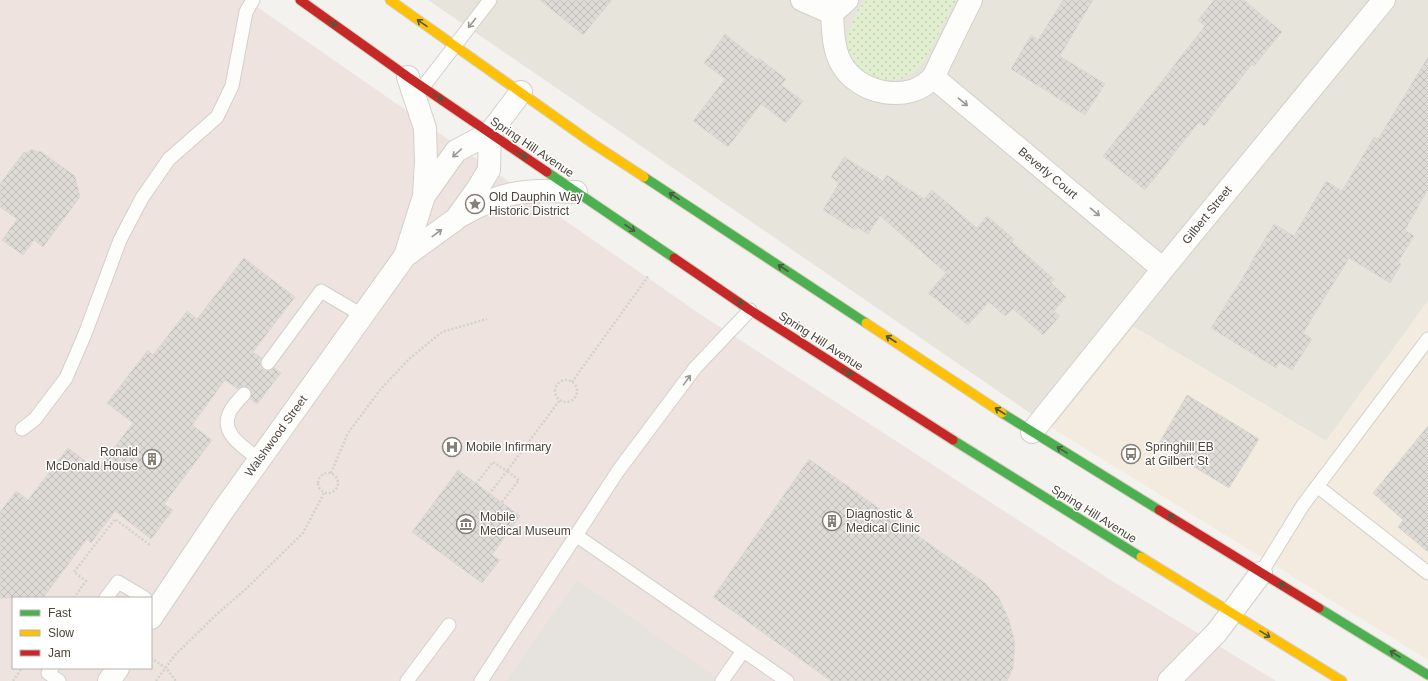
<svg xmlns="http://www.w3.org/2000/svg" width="1428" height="681" font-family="Arial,sans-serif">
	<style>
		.residential { fill: #e7e4dc }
		.commercial { fill: #f3ebdf }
		.medical { fill: #eee3df; fill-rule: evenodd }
		.grass { fill: url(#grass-dots) }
		.parking { fill: #e6e3df }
		.building { fill: url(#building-cross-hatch); stroke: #dcd9d4 }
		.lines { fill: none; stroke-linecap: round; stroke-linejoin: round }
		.lane-casing { stroke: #d2d0cb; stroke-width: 15 }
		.street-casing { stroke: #d2d0cb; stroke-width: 24 }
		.fast-casing { stroke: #d6cebb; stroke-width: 11 }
		.slow-casing { stroke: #d6cebb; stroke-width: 11 }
		.jam-casing { stroke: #d6cebb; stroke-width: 11 }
		.path { stroke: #d3d2cc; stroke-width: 2.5; stroke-dasharray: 2 2; stroke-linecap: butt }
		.lane { stroke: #fdfdfc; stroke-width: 13 }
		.street { stroke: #fdfdfc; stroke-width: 22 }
		.fast { stroke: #4caf50; stroke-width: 9 }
		.slow { stroke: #ffc107; stroke-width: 9 }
		.jam { stroke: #c62828; stroke-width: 9 }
		.oneway { stroke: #4b593e }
		.oneway2 { stroke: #9b9791 }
		.labels { text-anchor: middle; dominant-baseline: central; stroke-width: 3; stroke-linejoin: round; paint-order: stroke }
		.street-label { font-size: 12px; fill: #4b4439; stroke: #fff }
		.poi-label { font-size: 12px; fill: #4b4439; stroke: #fff; text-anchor: start }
	</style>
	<defs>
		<pattern id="grass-dots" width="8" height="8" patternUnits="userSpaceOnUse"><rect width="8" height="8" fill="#e1eecf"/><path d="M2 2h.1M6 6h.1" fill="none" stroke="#c3cdb2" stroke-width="1.8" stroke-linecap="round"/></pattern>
		<pattern id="building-cross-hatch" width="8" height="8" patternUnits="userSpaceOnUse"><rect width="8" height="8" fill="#dedbd6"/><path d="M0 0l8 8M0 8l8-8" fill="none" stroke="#c0bdb8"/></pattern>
	</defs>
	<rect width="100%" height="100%" fill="#f4f2ee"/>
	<path class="residential" d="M428 0H1428V301L1326 441 1134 327 1052 428Z"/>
	<path class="commercial" d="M1428 301V660L1052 428 1133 327 1326 441Z"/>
	<path class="medical" d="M0 0H247L700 314 1109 579 1276 681H0ZM13 598H151V668H13Z"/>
	<path class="grass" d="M868 0H956L924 62 913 73 901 79 887 81 871 78 856 67 846 48 847 36 852 23 858 9Z"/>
	<path class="parking" d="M577 580 722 681H506Z"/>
	<path class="building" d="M540 0H612L583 35Z
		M1063 0H1093L1060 56 1105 84 1085 115 1011 69 1031 35 1038 40Z
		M1214 0H1244L1282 32 1254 66 1252 64 1204 126 1199 122 1145 190 1103 156 1205 26 1198 20Z
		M725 34 757 60 759 58 786 79 781 85 803 101 786 123 761 104 728 147 693 121 725 79 704 63Z
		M1428 57V189L1405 230 1414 236 1398 262 1401 264 1390 283 1349 258 1303 333 1312 339 1292 370 1279 362 1276 368 1211 328 1250 266H1249L1274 224 1294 236 1326 181 1342 191 1374 137 1378 139Z
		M31 149 38 152 40 151 75 176 80 197 43 247 34 240 23 255 2 240 17 219 0 207V184L24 152 28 153Z
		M844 157 883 181 887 175 924 199 932 190 977 228 987 216 1014 239 1012 242 1054 279 1051 283 1066 297 1054 311 1060 316 1043 335 1013 309 1005 316 989 302 968 325 928 293 946 273 880 216 868 234 857 227 855 230 823 210 839 183 831 177Z
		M244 258 295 297 253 352 262 358 260 363 263 369 268 371 274 368 281 373 257 404 250 399 252 392 249 388 242 386 238 389 225 380 192 425 212 440 164 504 173 510 151 539 115 511 91 543 87 539 43 598H0V512L16 491 28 500 68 448 97 470 133 423 107 403 148 350 153 355 187 311 197 319Z
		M1187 395 1259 439 1229 488 1158 445Z
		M1428 426V552L1398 527 1403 520 1373 493Z
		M809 459 985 583 999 598 1009 620 1015 643 1013 668 1007 681H831L713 597Z
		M458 470 520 516 492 555 500 560 482 583 412 532Z"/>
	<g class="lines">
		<defs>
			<path id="lane" d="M423 87 490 0
				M268 363 321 291 362 315
				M244 394C239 400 231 407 229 414 220 434 246 449 259 459
				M22 429 35 419 66 378 85 334 120 240 142 198 169 159 217 117 232 86 246 12 253 0
				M1317 486 1428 573
				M577 536 787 681
				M1261 573 1303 505 1428 339
				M106 598 118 582 145 598
				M52 668 48 673 59 681
				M407 681 449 625
				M481 681 618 471 695 368 750 310
				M722 681 743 651"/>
			<path id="street" d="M802 0 832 13
				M832 13C833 30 833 48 841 63 857 94 910 105 933 77 937 71 940 62 944 55 953 36 962 18 971 0
				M832 13 847 0
				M408 77 425 128 426 162 424 196
				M933 77 1163 269
				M460 216C475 208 491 199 508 195 530 189 554 191 576 192
				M405 256 424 196 456 151 490 133 521 92
				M1032 432 1163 269 1384 0
				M151 618 222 512 405 256 456 219 478 188 489 170 490 133
				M109 681 118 668
				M1169 681 1217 632 1261 573"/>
			<path id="fast" d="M547 172 674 258
				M644 177 866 323
				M1002 413 1159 510
				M953 440 1141 557
				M1319 608 1428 675"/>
			<path id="slow" d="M390 0 592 143 644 177
				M866 323 1002 413
				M1141 557 1342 681"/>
			<path id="jam" d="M300 0 408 77 547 172
				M674 258 750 310 953 440
				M1159 510 1319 608"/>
		</defs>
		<use href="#lane" class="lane-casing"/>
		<use href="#street" class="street-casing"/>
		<use href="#fast" class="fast-casing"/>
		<use href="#slow" class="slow-casing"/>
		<use href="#jam" class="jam-casing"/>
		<path class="path" d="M555 391a11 11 0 1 1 22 0a11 11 0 1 1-22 0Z
			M572 382 649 275
			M318 483a10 10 0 1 1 20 0a10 10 0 1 1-20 0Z
			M331 473 348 433 380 390 409 359 442 332 487 319
			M476 484 493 462 507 471 490 493
			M502 502 519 480 507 471 560 400
			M74 598 86 581 74 572 115 519 150 545
			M151 658 166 668 176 681
			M13 681 22 668
			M156 681 175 655 217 614 247 588 303 533 324 493"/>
		<use href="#lane" class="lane"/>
		<use href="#street" class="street"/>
		<use href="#fast" class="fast"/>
		<use href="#slow" class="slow"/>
		<use href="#jam" class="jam"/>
	</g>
	<defs><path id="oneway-shaft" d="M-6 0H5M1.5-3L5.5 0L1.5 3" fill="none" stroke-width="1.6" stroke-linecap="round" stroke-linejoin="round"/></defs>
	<g class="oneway">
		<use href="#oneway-shaft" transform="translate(332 23) rotate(35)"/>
		<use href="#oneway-shaft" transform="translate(422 23) rotate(-145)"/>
		<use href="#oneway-shaft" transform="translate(438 97) rotate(35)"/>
		<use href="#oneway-shaft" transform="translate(522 155) rotate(34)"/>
		<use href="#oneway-shaft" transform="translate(674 196) rotate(-147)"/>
		<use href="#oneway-shaft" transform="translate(630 228) rotate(34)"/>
		<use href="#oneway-shaft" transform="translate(783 268) rotate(-147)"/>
		<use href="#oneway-shaft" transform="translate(738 301) rotate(34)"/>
		<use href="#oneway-shaft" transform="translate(891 339) rotate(-147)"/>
		<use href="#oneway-shaft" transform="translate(847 372) rotate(33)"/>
		<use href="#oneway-shaft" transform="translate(1000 411) rotate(-147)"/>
		<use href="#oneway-shaft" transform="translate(1062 450) rotate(-148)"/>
		<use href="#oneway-shaft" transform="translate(1173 518) rotate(-148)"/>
		<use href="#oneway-shaft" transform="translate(1284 586) rotate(-149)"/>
		<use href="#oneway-shaft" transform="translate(1265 634) rotate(32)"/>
		<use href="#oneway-shaft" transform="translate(1395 654) rotate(-149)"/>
	</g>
	<g class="oneway2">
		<use href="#oneway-shaft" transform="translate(472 23) rotate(128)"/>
		<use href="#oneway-shaft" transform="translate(963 102) rotate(40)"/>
		<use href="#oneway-shaft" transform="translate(457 153) rotate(138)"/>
		<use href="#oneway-shaft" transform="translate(1095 212) rotate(40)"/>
		<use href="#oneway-shaft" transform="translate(437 233) rotate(-37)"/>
		<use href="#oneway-shaft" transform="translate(687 380) rotate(-54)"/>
	</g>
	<defs>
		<symbol id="sight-ring" viewBox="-11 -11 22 22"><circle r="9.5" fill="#fff" stroke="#868178" stroke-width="1.5"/><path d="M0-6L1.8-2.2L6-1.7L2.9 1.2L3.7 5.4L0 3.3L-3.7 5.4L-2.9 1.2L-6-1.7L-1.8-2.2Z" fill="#868178"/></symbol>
		<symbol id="hospital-ring" viewBox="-11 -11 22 22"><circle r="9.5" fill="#fff" stroke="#868178" stroke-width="1.5"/><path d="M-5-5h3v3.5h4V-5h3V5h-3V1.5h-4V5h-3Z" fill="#868178"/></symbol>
		<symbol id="bus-ring" viewBox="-11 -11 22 22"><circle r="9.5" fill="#fff" stroke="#868178" stroke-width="1.5"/><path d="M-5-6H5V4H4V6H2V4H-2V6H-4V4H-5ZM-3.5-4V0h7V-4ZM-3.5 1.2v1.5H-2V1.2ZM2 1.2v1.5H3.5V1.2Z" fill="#868178"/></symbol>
		<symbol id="building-ring" viewBox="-11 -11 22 22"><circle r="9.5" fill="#fff" stroke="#868178" stroke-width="1.5"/><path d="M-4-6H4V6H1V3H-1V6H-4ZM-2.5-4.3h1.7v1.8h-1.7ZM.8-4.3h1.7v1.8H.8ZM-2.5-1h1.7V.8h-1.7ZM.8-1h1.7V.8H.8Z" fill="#868178"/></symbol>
		<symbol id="museum-ring" viewBox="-11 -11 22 22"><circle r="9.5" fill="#fff" stroke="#868178" stroke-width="1.5"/><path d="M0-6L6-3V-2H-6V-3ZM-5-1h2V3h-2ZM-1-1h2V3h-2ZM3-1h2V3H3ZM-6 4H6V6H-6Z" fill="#868178"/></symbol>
	</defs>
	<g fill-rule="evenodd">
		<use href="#sight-ring" x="464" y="193" width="22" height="22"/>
		<use href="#hospital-ring" x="441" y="436" width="22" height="22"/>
		<use href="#bus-ring" x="1120" y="443" width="22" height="22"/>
		<use href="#building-ring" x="141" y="448" width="22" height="22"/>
		<use href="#building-ring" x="821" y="510" width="22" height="22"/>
		<use href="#museum-ring" x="455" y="513" width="22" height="22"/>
	</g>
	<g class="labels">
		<g class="street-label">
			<text transform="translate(532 147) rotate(34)">Spring Hill Avenue</text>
			<text transform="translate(1048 173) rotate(40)">Beverly Court</text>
			<text transform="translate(1207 215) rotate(-51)">Gilbert Street</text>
			<text transform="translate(821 341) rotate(33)">Spring Hill Avenue</text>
			<text transform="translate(276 436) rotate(-54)">Walshwood Street</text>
			<text transform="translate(1094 514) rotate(32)">Spring Hill Avenue</text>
		</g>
		<g class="poi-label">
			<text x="489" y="197">Old Dauphin Way<tspan x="489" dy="14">Historic District</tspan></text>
			<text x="466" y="447">Mobile Infirmary</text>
			<text x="1145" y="447">Springhill EB<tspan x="1145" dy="14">at Gilbert St</tspan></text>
			<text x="138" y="452" text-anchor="end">Ronald<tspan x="138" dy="14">McDonald House</tspan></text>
			<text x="846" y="514">Diagnostic &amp;<tspan x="846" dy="14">Medical Clinic</tspan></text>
			<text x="480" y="517">Mobile<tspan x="480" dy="14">Medical Museum</tspan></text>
		</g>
	</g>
	<rect x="12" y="597" width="140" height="72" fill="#ffffff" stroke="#b7b4b0"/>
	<rect x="20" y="610" width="20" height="6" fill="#4caf50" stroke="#b7b4b0"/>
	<text x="48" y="617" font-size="12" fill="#4b4439">Fast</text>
	<rect x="20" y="630" width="20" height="6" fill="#ffc107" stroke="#b7b4b0"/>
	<text x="48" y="637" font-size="12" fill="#4b4439">Slow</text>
	<rect x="20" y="650" width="20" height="6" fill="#c62828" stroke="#b7b4b0"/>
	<text x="48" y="657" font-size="12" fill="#4b4439">Jam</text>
</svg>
